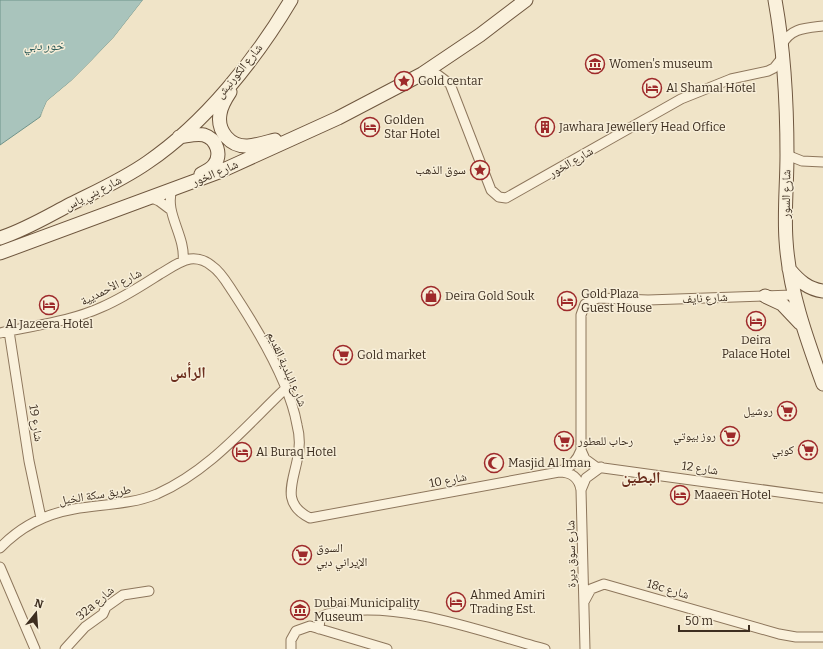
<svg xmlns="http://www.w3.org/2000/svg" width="823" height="649" font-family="Bitter,'Noto Naskh Arabic',serif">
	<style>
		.water { fill: #a9c4bc; stroke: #6f938a }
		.pier { fill: #f0e4c8 }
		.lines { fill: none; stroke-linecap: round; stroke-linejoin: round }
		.street-casing { stroke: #8d765c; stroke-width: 11 }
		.secondary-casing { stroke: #6f573f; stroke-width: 15 }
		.street { stroke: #faf1dc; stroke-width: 9 }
		.secondary { stroke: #faf1dc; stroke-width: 13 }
		.labels { text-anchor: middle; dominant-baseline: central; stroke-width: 3; stroke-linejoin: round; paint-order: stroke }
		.poi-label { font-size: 12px; fill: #3d2e20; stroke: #f7eed8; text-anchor: start }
		.street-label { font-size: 12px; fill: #3d2e20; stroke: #f7eed8 }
		.water-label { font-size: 13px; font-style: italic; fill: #2f5d5a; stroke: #f7eed8 }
		.district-label { font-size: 16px; font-weight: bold; fill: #6b2e1e; stroke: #f7eed8 }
	</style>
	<rect width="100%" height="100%" fill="#f0e4c8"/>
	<path class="water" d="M0 0H143L114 37 92 60 71 81 47 101 40 117 0 145Z"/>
	<path class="pier" d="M143 0H145L115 38 73 82 49 102 40 117 47 101 71 81 92 60 114 37Z"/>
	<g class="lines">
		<defs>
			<path id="street" d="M782 45C790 28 806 28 823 26
				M422 74 438 75 450 84 491 190 499 197 506 198 681 99 731 79 768 71 774 68 782 58
				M787 155 802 161 823 162
				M172 190C164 213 186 236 183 261
				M152 198 159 201 171 210
				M9 331 29 461 41 518
				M0 333C35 325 69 322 102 307 123 298 141 286 160 274 169 269 179 261 190 259 198 258 206 261 212 266 221 272 227 283 233 292 256 327 290 384 297 425 300 436 300 449 297 461 292 485 282 504 310 518L559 472C572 472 579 478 581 490
				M581 450 585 459 596 467 823 498
				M560 471C571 468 577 461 581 450V315L585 304 598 298 648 300 794 295
				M0 548C20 527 45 514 74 509 102 504 130 505 157 494 209 471 245 427 285 389
				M0 567 35 649
				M584 602 591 589 604 584 779 634 796 637H823
				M319 629 320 618C325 613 333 613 340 612 405 602 482 632 545 649
				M65 649 85 627 103 614 106 607 123 595 149 591
				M291 649V640L296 631 310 626 387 649
				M585 649 581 490 586 478 601 467"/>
			<path id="secondary" d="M775 0C784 50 787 103 787 155 787 183 784 212 786 240 789 290 806 337 823 384
				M230 92C226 98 221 106 220 114 217 131 230 147 248 146 257 145 267 142 275 140
				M179 137C187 136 197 133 204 135 217 139 222 155 214 165 211 169 205 172 201 174
				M0 238C25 230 48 216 71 204 97 191 124 179 148 162 205 123 256 59 291 0
				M0 253 219 172 338 118 422 74 480 35 526 0
				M789 269C799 281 808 289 823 291
				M765 296 782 304 800 323"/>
		</defs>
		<use href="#street" class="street-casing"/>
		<use href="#secondary" class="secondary-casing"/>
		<use href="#street" class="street"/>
		<use href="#secondary" class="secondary"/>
	</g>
	<defs>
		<symbol id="museum-ring" viewBox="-11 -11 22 22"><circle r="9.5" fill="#f7eed8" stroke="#9e2a2b" stroke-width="1.5"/><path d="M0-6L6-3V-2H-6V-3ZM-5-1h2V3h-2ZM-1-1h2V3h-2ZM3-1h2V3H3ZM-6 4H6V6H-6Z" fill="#9e2a2b"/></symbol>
		<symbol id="sight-ring" viewBox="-11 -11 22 22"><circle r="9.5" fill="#f7eed8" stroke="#9e2a2b" stroke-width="1.5"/><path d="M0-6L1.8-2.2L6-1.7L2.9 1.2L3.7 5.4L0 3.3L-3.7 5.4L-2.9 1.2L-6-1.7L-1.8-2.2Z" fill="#9e2a2b"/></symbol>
		<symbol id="hotel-ring" viewBox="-11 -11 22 22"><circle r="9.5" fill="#f7eed8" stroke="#9e2a2b" stroke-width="1.5"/><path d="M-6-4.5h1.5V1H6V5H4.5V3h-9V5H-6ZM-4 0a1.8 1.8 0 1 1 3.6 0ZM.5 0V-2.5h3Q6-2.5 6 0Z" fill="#9e2a2b"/></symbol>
		<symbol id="building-ring" viewBox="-11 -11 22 22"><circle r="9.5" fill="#f7eed8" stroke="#9e2a2b" stroke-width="1.5"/><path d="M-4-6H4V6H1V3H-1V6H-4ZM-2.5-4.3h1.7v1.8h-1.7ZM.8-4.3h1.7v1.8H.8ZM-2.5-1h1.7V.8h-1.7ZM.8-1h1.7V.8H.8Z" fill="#9e2a2b"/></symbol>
		<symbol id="shop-ring" viewBox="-11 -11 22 22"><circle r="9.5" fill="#f7eed8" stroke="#9e2a2b" stroke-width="1.5"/><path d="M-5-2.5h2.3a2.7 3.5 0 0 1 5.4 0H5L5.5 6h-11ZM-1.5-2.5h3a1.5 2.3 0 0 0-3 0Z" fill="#9e2a2b"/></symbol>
		<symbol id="supermarket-ring" viewBox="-11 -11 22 22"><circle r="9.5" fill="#f7eed8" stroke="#9e2a2b" stroke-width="1.5"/><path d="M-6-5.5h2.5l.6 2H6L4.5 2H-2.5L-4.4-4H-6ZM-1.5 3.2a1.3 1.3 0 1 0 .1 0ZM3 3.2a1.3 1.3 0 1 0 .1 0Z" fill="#9e2a2b"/></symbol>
		<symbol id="mosque-ring" viewBox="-11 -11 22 22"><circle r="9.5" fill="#f7eed8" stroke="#9e2a2b" stroke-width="1.5"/><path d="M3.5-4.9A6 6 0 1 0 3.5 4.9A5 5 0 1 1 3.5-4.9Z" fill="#9e2a2b"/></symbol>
	</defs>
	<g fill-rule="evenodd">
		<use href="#museum-ring" x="584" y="53" width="22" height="22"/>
		<use href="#sight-ring" x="393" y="70" width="22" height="22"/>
		<use href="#hotel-ring" x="641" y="77" width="22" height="22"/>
		<use href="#hotel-ring" x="359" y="116" width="22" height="22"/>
		<use href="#building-ring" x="534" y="116" width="22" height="22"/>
		<use href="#sight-ring" x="469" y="159" width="22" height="22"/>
		<use href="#shop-ring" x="420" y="285" width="22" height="22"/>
		<use href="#hotel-ring" x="556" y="290" width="22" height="22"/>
		<use href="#hotel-ring" x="38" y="294" width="22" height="22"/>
		<use href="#hotel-ring" x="745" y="310" width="22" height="22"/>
		<use href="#supermarket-ring" x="332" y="344" width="22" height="22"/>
		<use href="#supermarket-ring" x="776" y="400" width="22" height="22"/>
		<use href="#supermarket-ring" x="719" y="425" width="22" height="22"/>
		<use href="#supermarket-ring" x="553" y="430" width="22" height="22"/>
		<use href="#supermarket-ring" x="797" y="439" width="22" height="22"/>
		<use href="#hotel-ring" x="231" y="441" width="22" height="22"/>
		<use href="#mosque-ring" x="483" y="452" width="22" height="22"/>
		<use href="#hotel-ring" x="669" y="484" width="22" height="22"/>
		<use href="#supermarket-ring" x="291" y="544" width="22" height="22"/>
		<use href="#hotel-ring" x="445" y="591" width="22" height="22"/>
		<use href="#museum-ring" x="289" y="599" width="22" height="22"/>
	</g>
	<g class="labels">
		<g class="poi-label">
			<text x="609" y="64">Women's museum</text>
			<text x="418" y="81">Gold centar</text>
			<text x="666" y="88">Al Shamal Hotel</text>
			<text x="384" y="120">Golden<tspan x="384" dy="14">Star Hotel</tspan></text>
			<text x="559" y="127">Jawhara Jewellery Head Office</text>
			<text x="466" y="170" text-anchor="end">سوق الذهب</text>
			<text x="581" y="294">Gold Plaza<tspan x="581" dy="14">Guest House</tspan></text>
			<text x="445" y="296">Deira Gold Souk</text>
			<text x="49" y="324" text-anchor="middle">Al Jazeera Hotel</text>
			<text x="756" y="340" text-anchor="middle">Deira<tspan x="756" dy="14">Palace Hotel</tspan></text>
			<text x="357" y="355">Gold market</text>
			<text x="773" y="411" text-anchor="end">روشيل</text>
			<text x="716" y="436" text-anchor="end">روز بيوتي</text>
			<text x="578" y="441">رحاب للعطور</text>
			<text x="794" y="450" text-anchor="end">كوبي</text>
			<text x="256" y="452">Al Buraq Hotel</text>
			<text x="508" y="463">Masjid Al Iman</text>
			<text x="694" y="495">Maaeen Hotel</text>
			<text x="316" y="548">السوق<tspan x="316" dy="14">الإيراني دبي</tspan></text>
			<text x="470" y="595">Ahmed Amiri<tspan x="470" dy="14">Trading Est.</tspan></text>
			<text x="314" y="603">Dubai Municipality<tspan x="314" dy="14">Museum</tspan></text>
		</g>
		<g class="street-label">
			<text transform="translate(239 71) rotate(-51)">شارع الكورنيش</text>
			<text transform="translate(571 162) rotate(-30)">شارع الخور</text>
			<text transform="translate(215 173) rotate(-23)">شارع الخور</text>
			<text transform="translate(93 193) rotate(-27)">شارع بني ياس</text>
			<text transform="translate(786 194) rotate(-89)">شارع السور</text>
			<text transform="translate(111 287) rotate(-27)">شارع الأحمديية</text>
			<text transform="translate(705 298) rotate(-3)">شارع نايف</text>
			<text transform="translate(287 369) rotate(66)">شارع البلدية القديم</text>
			<text transform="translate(36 423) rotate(81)">شارع 19</text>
			<text transform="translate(700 468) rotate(8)">شارع 12</text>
			<text transform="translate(448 480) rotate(-11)">شارع 10</text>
			<text transform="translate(95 495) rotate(-9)">طريق سكة الخيل</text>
			<text transform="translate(571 554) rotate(-91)">شارع سوق ديرة</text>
			<text transform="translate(668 589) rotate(16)">18c شارع</text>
			<text transform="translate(95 603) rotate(-41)">32a شارع</text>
		</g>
		<g class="water-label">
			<text x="44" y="45">خور دبي</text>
		</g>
		<g class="district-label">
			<text x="188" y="372">الرأس</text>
			<text x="641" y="477">البطين</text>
		</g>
	</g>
	<g transform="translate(36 613) rotate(17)" stroke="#f7eed8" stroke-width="3" paint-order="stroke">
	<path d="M0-3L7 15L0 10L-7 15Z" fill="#3d2e20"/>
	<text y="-6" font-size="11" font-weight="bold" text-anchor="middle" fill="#3d2e20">N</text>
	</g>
	<path d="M679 625v6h70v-6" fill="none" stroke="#3d2e20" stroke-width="2"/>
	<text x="685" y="625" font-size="12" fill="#3d2e20" stroke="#f7eed8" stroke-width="3" paint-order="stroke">50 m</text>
</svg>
